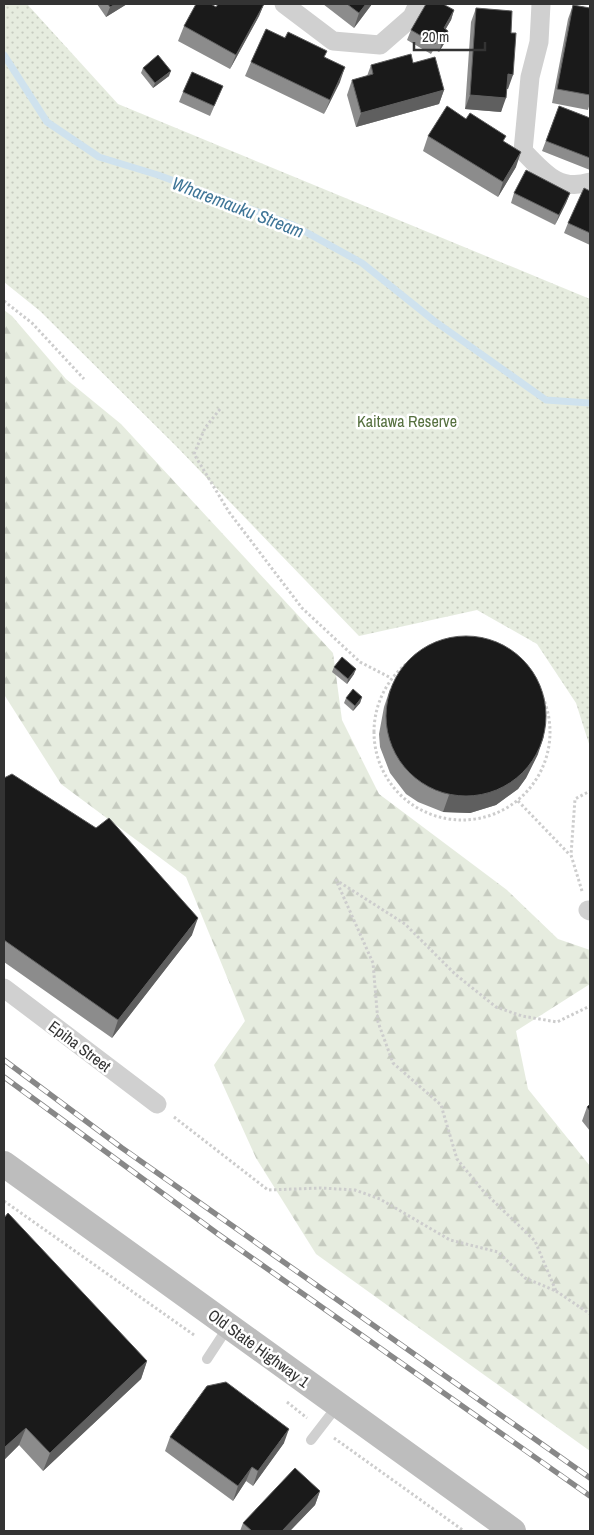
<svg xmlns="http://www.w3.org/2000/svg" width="594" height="1535" font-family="'Archivo Narrow',sans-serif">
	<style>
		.forest { fill: url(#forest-firs) }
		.park { fill: url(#park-dots) }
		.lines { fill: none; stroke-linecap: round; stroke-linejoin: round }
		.stream { stroke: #cfe2ee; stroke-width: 7 }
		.path { stroke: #cdcdcd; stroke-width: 3; stroke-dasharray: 2.5 2.5; stroke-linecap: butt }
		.lane { stroke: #d0d0d0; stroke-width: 10 }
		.street { stroke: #d0d0d0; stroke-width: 19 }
		.secondary { stroke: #bdbdbd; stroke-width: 26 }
		.rail-casing { stroke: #888; stroke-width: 5.5 }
		.rail { stroke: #fff; stroke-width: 4; stroke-dasharray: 11; stroke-linecap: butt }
		.wall { fill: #8c8c8c }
		.shaded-wall { fill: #5f5f5f }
		.building { fill: #1a1a1a; stroke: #5f5f5f }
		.labels { text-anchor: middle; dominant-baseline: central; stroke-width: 5; stroke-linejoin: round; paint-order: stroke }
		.park-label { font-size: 16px; fill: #56703f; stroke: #fff }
		.street-label { font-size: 16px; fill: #333; stroke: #fff }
		.water-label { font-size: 18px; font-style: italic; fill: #3f7597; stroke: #fff }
	</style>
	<defs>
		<pattern id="forest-firs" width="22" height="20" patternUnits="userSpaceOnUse" patternTransform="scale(1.25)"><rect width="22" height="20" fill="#e6ecdf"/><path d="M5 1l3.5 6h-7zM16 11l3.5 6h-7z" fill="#c6cbc0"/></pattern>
		<pattern id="park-dots" width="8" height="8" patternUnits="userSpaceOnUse" patternTransform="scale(1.25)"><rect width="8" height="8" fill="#e6ecdf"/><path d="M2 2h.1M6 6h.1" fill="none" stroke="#c6cbc0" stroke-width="1.8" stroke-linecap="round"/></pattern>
	</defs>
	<rect width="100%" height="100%" fill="#fff"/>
	<path class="forest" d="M4 310 12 316 66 379 121 424 333 653 342 720 379 794 507 890 558 939 590 950V984L516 1031 528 1089 590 1166V1451L316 1254 256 1158 214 1065 245 1021 186 877 61 784 5 696Z"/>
	<path class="park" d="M4 4H27L118 104 590 299V747L576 703 537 644 477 610 359 636 176 446 40 311 4 282Z"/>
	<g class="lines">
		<path class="stream" d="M4 55 47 122 99 157 158 175 293 225 362 263 433 320 546 400 590 403"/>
		<path class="path" d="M4 301 32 323 84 379
			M220 409 205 428 194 454 229 512 302 608 360 662 391 678
			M374 732a88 88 0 1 1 176 0a88 88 0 1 1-176 0Z
			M518 801 570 855
			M582 891 571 855 575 799 590 791
			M174 1117 268 1190 321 1188 355 1190 380 1199 450 1240 498 1252 525 1278 556 1291 535 1241 484 1192 457 1159 441 1105 393 1063 378 1022 373 963 336 880 405 924 455 974 496 1007 522 1016 557 1022 590 1006
			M4 1201 194 1335
			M556 1291 590 1314
			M287 1402 307 1418
			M334 1438 464 1531"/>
		<path class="lane" d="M207 1359 228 1327
			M311 1440 338 1405"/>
		<path class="street" d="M284 4 333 41 380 45 412 17 418 4
			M541 4 539 42 530 77 523 151C544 172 558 192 590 182
			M588 910 590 911
			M4 988 157 1104"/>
		<path class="secondary" d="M4 1164 513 1531"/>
		<defs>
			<path id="rail" d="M4 1060 122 1148 590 1478
				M4 1077 218 1234 590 1496"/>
		</defs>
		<use href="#rail" class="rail-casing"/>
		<use href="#rail" class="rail"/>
	</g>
	<path class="wall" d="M97 4H127L106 17Z
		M264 4 259 16 230 69 178 41 184 26 216 7Z
		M323 4H372L354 28Z
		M573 5 590 8V103L588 110 552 103 568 19Z
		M476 8 511 33 508 89H507L501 112 465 109 471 22Z
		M454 10 451 20 445 30V42L439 52 434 49 431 54 407 40 411 30Z
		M325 57 340 82 324 114 245 76 251 62Z
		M413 63 444 90 439 104 356 127 347 95 352 80 367 76 371 65Z
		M143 68 169 76 153 88 141 73Z
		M223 86 210 116 179 102 183 92Z
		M559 106 590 118V170L542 151Z
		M428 136 504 141 516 167 498 197 423 151Z
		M590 191V245L564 233 568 223Z
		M514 193H570L566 203 555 225 511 203Z
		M334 667 354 674 347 684 332 672Z
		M390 689 538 754 526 778 518 789 496 805 470 813 443 812 418 802 406 794 390 773 380 747 379 734 384 707Z
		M362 697 360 703 353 711 344 703 346 698Z
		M4 778 192 935 112 1038 4 962Z
		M590 1104V1131L582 1121 587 1107Z
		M4 1218 147 1361 141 1379 43 1471 19 1445 4 1460Z
		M170 1437 284 1443 253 1486 246 1481 233 1501 165 1451Z
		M320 1491 315 1505 290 1531H240L243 1523Z"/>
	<path class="shaded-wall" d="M116 4H127L106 17 110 7Z
		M264 4 259 16 230 69 236 55Z
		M366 4H372L354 28 359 13Z
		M454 10 451 20 440 39 444 28Z
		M448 31 445 42 439 52 442 42Z
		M345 67 340 82 324 114 330 100Z
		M171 71 169 76 153 88 155 83Z
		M508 74 513 75 508 89 502 88Z
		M444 90 439 104 356 127 361 113Z
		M470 95 506 98 501 112 465 109Z
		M521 152 516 167 498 197 503 182Z
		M570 193 566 203 555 225 559 215Z
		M356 669 354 674 347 684 348 679Z
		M362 697 360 703 353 711 355 706Z
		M544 736 538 754 526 778 518 789 496 805 470 813 443 812 449 795Z
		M198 918 192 935 112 1038 118 1020Z
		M147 1361 141 1379 43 1471 50 1453Z
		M26 1428 19 1445 4 1460V1448Z
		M289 1429 284 1443 253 1486 258 1471Z
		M252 1467 246 1481 233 1501 238 1486Z
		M320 1491 315 1505 290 1531H282Z"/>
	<path class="building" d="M108 4H116L110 7Z
		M196 4H211L216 7 218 4H264L236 55 184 26Z
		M347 4H366L359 13Z
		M426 4H443L454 10 444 28 448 31 442 42 437 39 435 44 411 30Z
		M573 5 590 8V95L557 89Z
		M476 8 512 11 511 33H516L513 75 508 74 506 98 470 95Z
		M266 29 285 38 288 32 327 51 324 57 345 67 330 100 251 62Z
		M411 54 413 63 435 57 444 90 361 113 352 80 373 74 371 65Z
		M158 55 171 71 155 83 143 68Z
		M192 72 223 86 214 106 183 92Z
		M447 106 466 119 470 113 506 136 503 141 521 152 503 182 428 136Z
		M559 106 590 118V158L546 141Z
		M526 170 570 193 559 215 514 193Z
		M584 188 590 191V233L568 223Z
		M386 716a80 80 0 1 1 160 0a80 80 0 1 1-160 0Z
		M342 657 356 669 348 679 334 667Z
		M353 689 362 697 355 706 346 698Z
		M12 774 96 828 109 818 198 918 118 1020 4 940V778Z
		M590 1104V1111L587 1107Z
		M8 1213 147 1361 50 1453 26 1428 4 1448V1218Z
		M226 1382 289 1429 258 1471 252 1467 238 1486 170 1437 207 1386Z
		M295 1468 320 1491 282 1531H252L243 1523Z"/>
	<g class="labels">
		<g class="park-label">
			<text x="407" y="421">Kaitawa Reserve</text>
		</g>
		<g class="street-label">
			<text transform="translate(80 1046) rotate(37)">Epiha Street</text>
			<text transform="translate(259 1348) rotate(36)">Old State Highway 1</text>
		</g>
		<g class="water-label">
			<text transform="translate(238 207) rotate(21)">Wharemauku Stream</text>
		</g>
	</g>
	<rect width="594" height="1535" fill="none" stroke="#333333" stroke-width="10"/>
	<path d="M414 42v8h71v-8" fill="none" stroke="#333333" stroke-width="2.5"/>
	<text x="422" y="42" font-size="15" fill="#333333" stroke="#ffffff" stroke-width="4" paint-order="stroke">20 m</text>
</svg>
